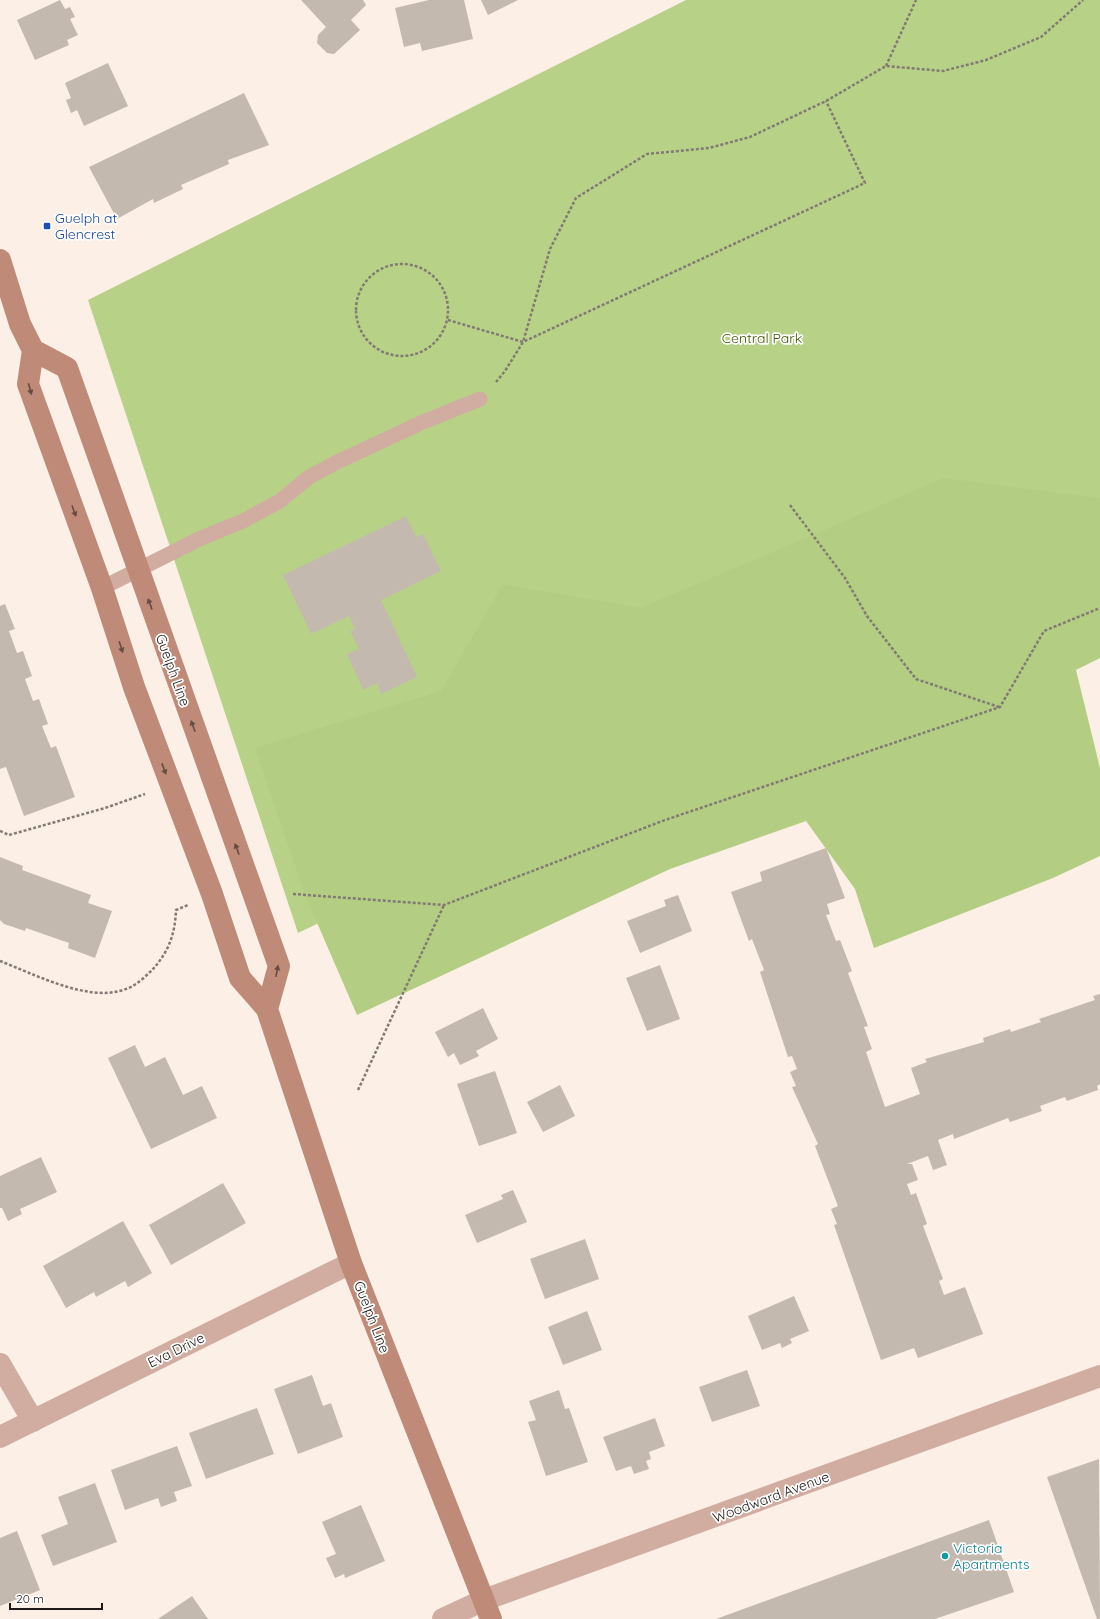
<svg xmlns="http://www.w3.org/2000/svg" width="1100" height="1619" font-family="Quicksand,sans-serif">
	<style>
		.green { fill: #b7d286 }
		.forest { fill: #b3cd82 }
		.building { fill: #c4b9af }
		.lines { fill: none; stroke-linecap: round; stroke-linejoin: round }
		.path { stroke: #837a75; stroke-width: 2.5; stroke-dasharray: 3 2; stroke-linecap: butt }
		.service { stroke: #d1aca0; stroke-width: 15 }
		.minor { stroke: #d1aca0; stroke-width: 22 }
		.secondary { stroke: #bf8a78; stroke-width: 22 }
		.oneway { fill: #664c42 }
		.transit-dot { fill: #1a4fb4; stroke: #fff; stroke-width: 1.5 }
		.culture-dot { fill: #0f9aa8; stroke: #fff; stroke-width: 1.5 }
		.labels { text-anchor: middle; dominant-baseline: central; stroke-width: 3.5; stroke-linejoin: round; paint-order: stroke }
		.transit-label { font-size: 14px; fill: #164399; stroke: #fff; text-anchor: start }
		.park-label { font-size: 14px; fill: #415700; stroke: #fff }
		.street-label { font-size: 14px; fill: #1e1916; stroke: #fff }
		.culture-label { font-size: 14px; fill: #0d838f; stroke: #fff; text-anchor: start }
	</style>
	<rect width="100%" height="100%" fill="#fcefe6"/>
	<path class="green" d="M686 0H1100V549L298 933 88 300Z"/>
	<path class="forest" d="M943 478 1100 498V658L1076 670 1100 768V856L1053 878 874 948 855 889 806 821 670 869 357 1015 305 895 255 748 441 691 503 584 640 608 813 535Z"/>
	<path class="building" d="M60 0 65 9 70 7 75 17 70 19 78 35 67 40 69 45 35 60 17 20Z
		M301 0H363L366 5 351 20 360 30 334 54 327 53 317 43 318 35 326 27Z
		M429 0H464L473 39 422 51 420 43 404 47 395 8Z
		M481 0H518L488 15Z
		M108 63 128 106 84 126 77 110 71 113 66 100 71 98 65 83Z
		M244 93 269 145 228 160 229 164 181 185 183 189 154 203 153 199 117 219 89 167Z
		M406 516 416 537 423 534 441 571 381 600 417 677 381 694 377 683 363 690 347 654 359 649 350 631 355 629 349 616 311 634 283 575Z
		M5 604 15 629 9 631 17 653 23 651 32 676 25 679 33 701 39 699 48 724 42 726 51 748 56 746 75 797 24 816 6 767 0 769V606Z
		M826 848 845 898 827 904 830 914 826 915 836 941 840 940 852 971 848 973 868 1026 864 1027 872 1049 866 1052 885 1107 920 1094 911 1068 927 1062 925 1059 984 1042 983 1038 1010 1029 1011 1032 1041 1022 1039 1019 1095 1000 1093 996 1100 994V1084L1097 1086 1098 1090 1067 1101 1065 1097 1040 1106 1042 1111 1010 1122 1008 1118 954 1139 953 1134 938 1140 947 1165 933 1170 928 1156 907 1164H912L918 1180 907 1184 911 1195 916 1193 927 1224 923 1226 943 1279 939 1281 944 1295 965 1287 983 1334 918 1358 914 1348 881 1360 834 1225 837 1224 831 1209 838 1206 815 1146 818 1144 792 1087 796 1086 790 1072 797 1069 792 1056 788 1057 760 972 764 970 752 939 749 941 731 892 762 881 760 872Z
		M0 857 23 866 22 870 91 895 88 903 112 911 95 958 68 948 69 943 26 928 25 931 4 924 0 920Z
		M678 895 692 931 640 953 627 921 666 906 664 900Z
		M660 965 680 1019 647 1031 626 978Z
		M483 1008 498 1039 476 1051 479 1056 460 1065 454 1053 448 1057 435 1032Z
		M135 1045 145 1067 165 1057 183 1095 202 1086 217 1118 151 1149 108 1058Z
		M495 1071 517 1133 479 1146 457 1084Z
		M560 1085 575 1116 543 1132 527 1102Z
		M41 1157 57 1192 20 1209 22 1214 8 1221 2 1208H0V1176Z
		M223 1183 246 1223 171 1265 149 1225Z
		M513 1190 527 1222 477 1243 465 1215 503 1199 501 1195Z
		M123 1221 152 1273 128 1287 125 1281 96 1297 94 1292 66 1308 43 1266Z
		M585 1239 599 1279 545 1299 530 1259Z
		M794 1296 809 1331 790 1339 792 1343 782 1348 780 1343 762 1350 748 1316Z
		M587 1311 602 1350 563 1365 548 1327Z
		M747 1370 760 1406 712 1422 699 1387Z
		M312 1375 323 1406 331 1403 343 1437 298 1454 274 1389Z
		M559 1390 565 1409 569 1408 588 1462 546 1476 528 1422 536 1420 529 1401Z
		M257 1408 274 1454 206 1479 189 1433Z
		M655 1418 665 1446 649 1452 651 1459 646 1461 649 1469 634 1474 631 1466 616 1471 603 1437Z
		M177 1446 192 1486 174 1492 177 1501 161 1507 158 1498 125 1510 111 1470Z
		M1099 1459 1100 1619H1097L1047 1477Z
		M95 1483 117 1542 53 1566 41 1535 68 1524 58 1497Z
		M361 1505 385 1561 345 1578 344 1574 335 1578 326 1558 336 1554 322 1522Z
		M989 1520 1014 1592 935 1619H716Z
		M17 1531 40 1590 0 1606V1538Z
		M192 1596 208 1619H158Z"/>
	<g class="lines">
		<path class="path" d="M886 66 916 0
			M356 310a46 46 0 1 1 92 0a46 46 0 1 1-92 0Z
			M448 320 523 342 865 183 826 101
			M496 382 505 371 523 342 550 249 576 198 647 154 709 148 750 137 826 101 886 66 943 71 986 60 1041 37 1083 0
			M790 505 845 578 867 616 916 679 999 707
			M0 831 9 835 105 808 145 794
			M293 894 444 905 665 820 1000 707 1044 631 1100 608
			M0 961C34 974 87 1002 123 990 135 987 145 977 153 969 169 951 175 934 176 910L188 905
			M358 1090 444 905"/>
		<path class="service" d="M102 588 199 539 243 521 280 501 309 477 335 463 423 422 480 399"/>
		<path class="minor" d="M0 1364 33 1421
			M0 1437 351 1263
			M443 1619 484 1600 1100 1376"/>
		<path class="secondary" d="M0 260 20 324 33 350 28 384 102 588 134 687 212 894 240 978 267 1009 351 1263 491 1619
			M33 350 67 368 279 966 267 1009"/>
	</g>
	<defs><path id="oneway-solid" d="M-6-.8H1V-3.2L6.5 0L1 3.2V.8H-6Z"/></defs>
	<g class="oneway">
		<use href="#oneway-solid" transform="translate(30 389) rotate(75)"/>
		<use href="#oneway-solid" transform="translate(74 511) rotate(70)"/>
		<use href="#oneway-solid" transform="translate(150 604) rotate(-110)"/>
		<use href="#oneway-solid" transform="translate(121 647) rotate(72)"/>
		<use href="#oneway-solid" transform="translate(193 726) rotate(-110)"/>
		<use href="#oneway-solid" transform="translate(164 769) rotate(70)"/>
		<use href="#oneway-solid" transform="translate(237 849) rotate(-110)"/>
		<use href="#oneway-solid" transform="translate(277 971) rotate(-79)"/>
	</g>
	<rect class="transit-dot" x="43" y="222" width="8" height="8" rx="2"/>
	<circle class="culture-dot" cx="945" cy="1556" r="4"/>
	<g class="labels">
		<g class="transit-label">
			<text x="55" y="218">Guelph at<tspan x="55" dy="16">Glencrest</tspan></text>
		</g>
		<g class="park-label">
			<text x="762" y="338">Central Park</text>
		</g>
		<g class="street-label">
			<text transform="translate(173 670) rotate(70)">Guelph Line</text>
			<text transform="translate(372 1317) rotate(69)">Guelph Line</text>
			<text transform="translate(176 1350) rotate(-26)">Eva Drive</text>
			<text transform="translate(771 1497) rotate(-20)">Woodward Avenue</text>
		</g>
		<g class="culture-label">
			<text x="953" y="1548">Victoria<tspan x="953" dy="16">Apartments</tspan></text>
		</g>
	</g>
	<path d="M10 1603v6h92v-6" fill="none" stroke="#1e1916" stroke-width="2"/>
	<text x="16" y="1603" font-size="12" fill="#1e1916" stroke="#ffffff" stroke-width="3" paint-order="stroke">20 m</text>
</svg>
